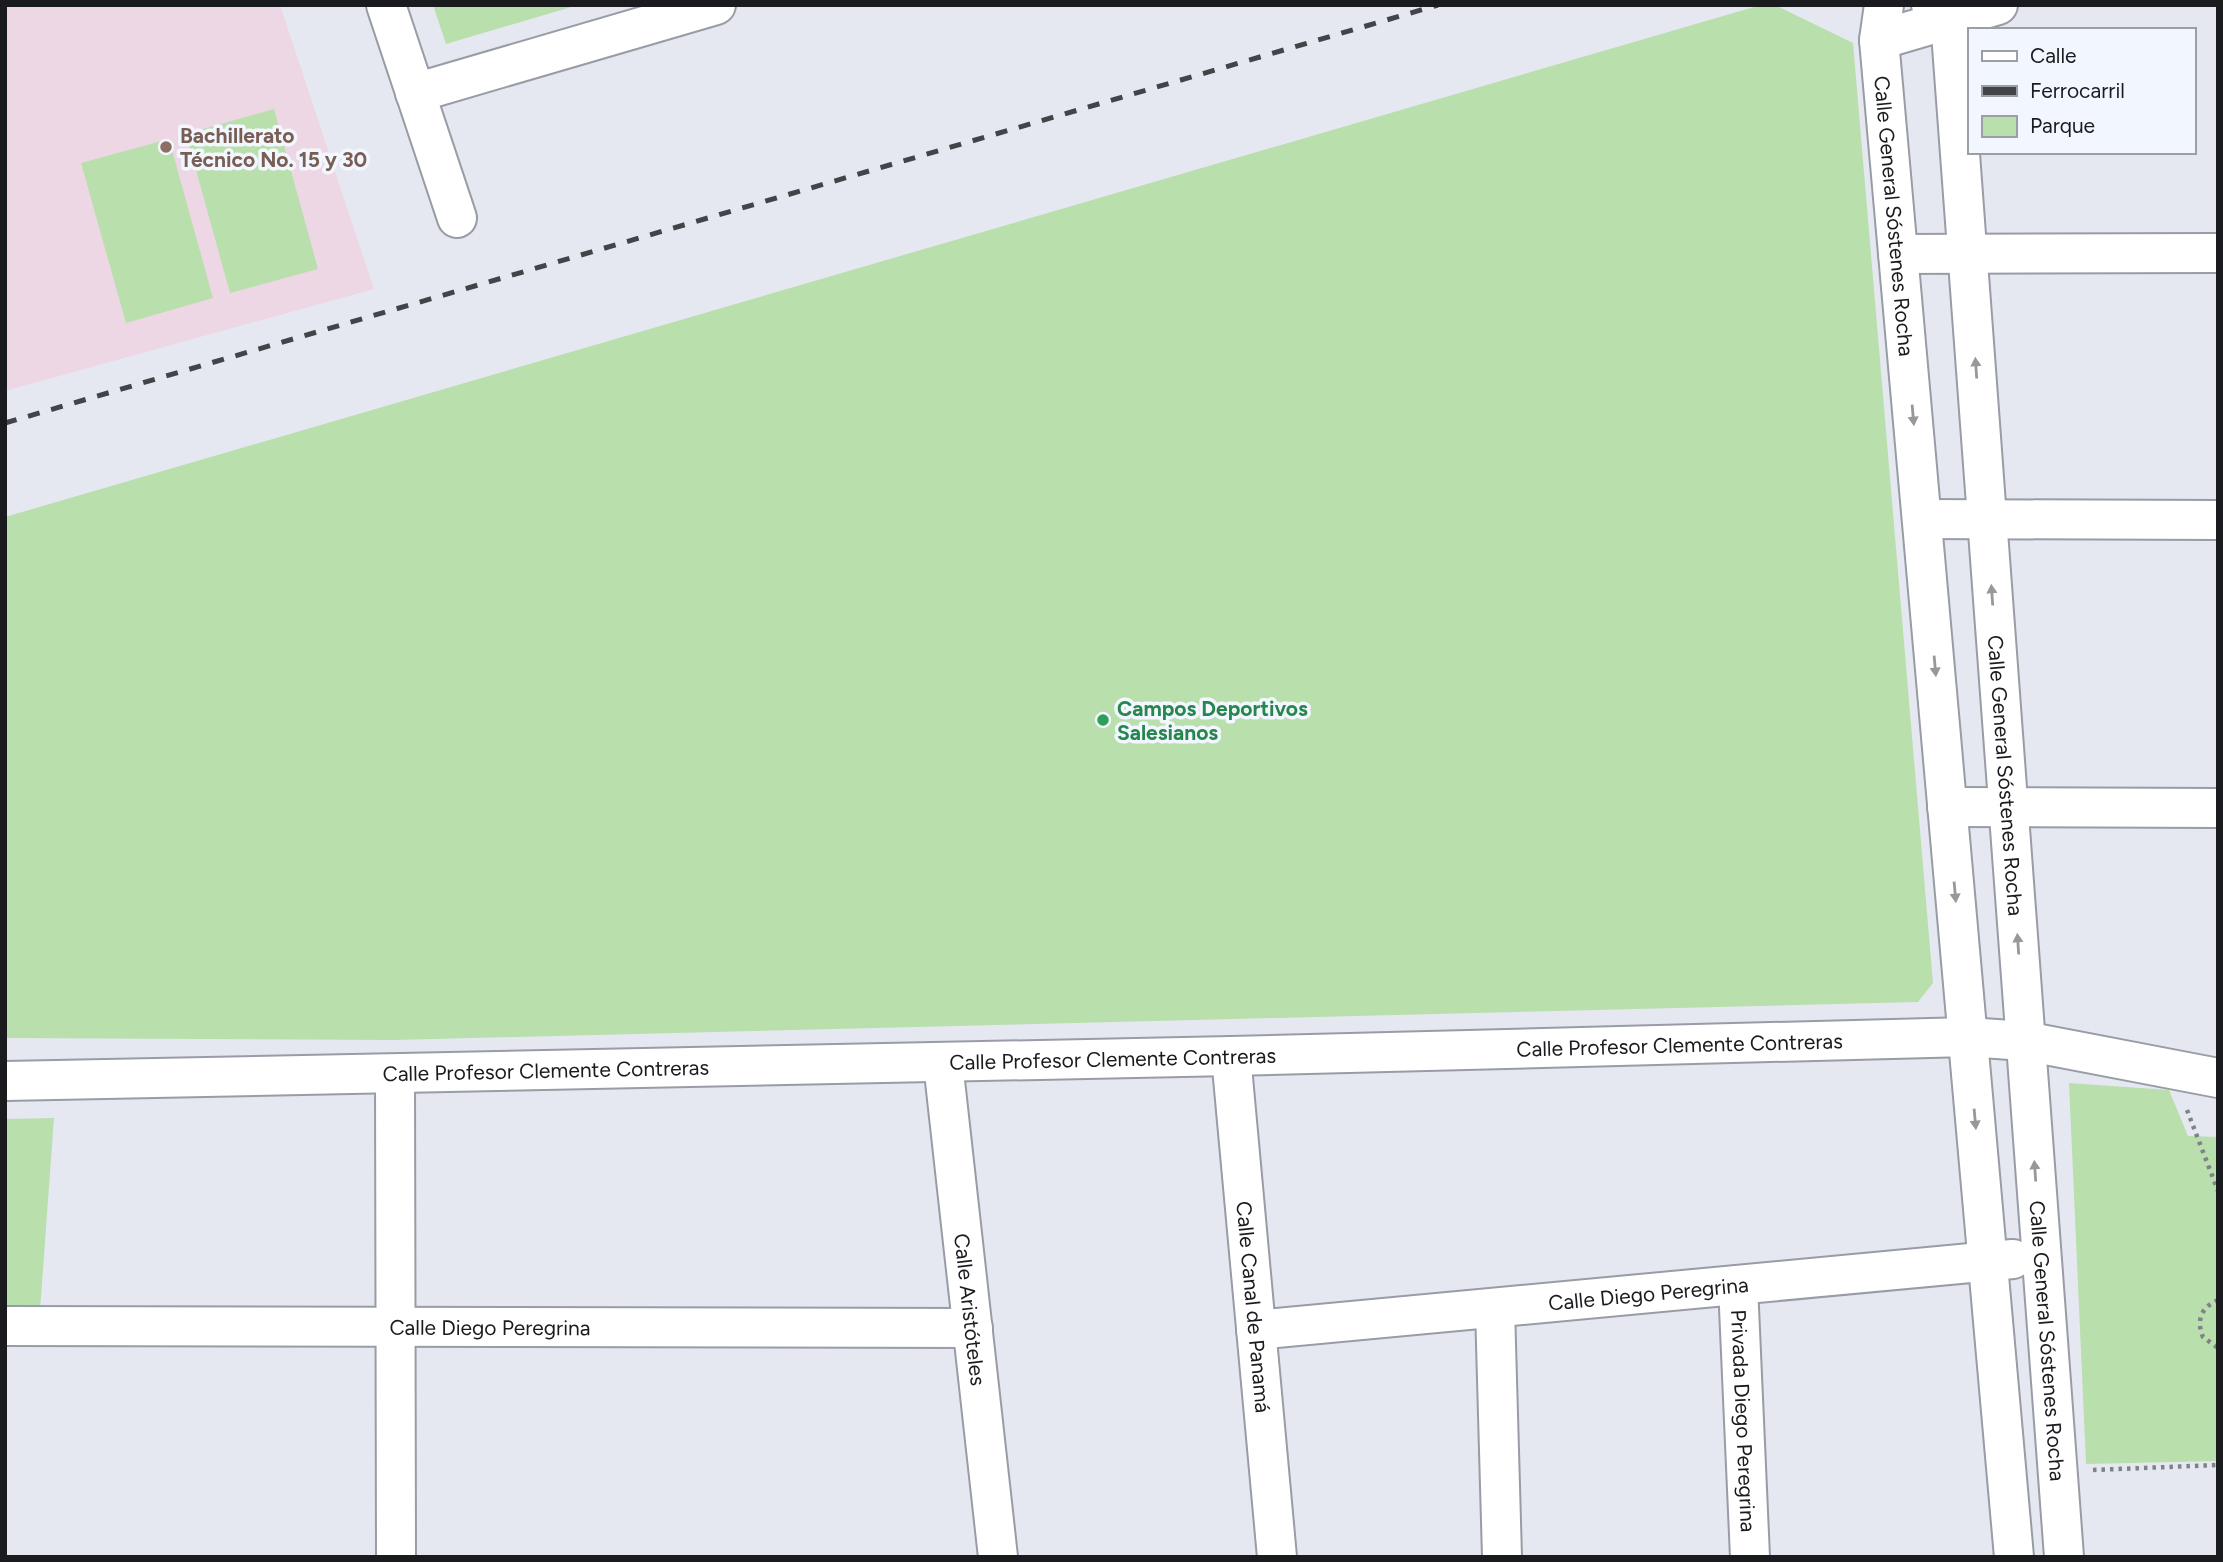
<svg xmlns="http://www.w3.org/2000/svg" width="2223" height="1562" font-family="Figtree,sans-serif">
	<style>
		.education { fill: #edd7e4 }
		.green { fill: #b9dfad }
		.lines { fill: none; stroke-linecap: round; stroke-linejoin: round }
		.minor-casing { stroke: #989ca4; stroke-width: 42 }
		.path { stroke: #808288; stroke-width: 4.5; stroke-dasharray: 3.5 5; stroke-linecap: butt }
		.minor { stroke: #fff; stroke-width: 38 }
		.rail { stroke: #424448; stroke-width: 5; stroke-dasharray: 12 12; stroke-linecap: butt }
		.oneway { fill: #98989a }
		.education-dot { fill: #8d6e63; stroke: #f2f6fe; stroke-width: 2.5 }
		.leisure-dot { fill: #2e9e5b; stroke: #f2f6fe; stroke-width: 2.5 }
		.labels { text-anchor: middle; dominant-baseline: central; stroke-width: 7; stroke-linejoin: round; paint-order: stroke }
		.education-label { font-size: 21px; font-weight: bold; fill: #785e54; stroke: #f2f6fe; text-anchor: start }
		.street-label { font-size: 21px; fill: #1a1b1e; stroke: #f2f6fe }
		.leisure-label { font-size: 21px; font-weight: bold; fill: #27864d; stroke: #f2f6fe; text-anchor: start }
	</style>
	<rect width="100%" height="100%" fill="#e5e8f1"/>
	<path class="education" d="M5 5H280L374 289 5 391Z"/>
	<path class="green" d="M433 5H578L446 44Z
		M1761 5H1775L1853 43 1933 983 1918 1002 394 1040 5 1038V517Z
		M274 109 318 269 230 293 186 134Z
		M169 139 213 298 126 323 81 163Z
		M2069 1083 2169 1090 2188 1136 2218 1137V1461L2086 1464Z
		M54 1118 40 1310H5V1119Z"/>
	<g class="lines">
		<defs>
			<g id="minor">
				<path d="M386 5 457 218"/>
				<path id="s1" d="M1884 5 1879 40 2014 1557"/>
				<path id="s2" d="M1931 5 1950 19 2064 1557"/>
				<path d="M1879 40 1998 5"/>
				<path d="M415 93 716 5"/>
				<path d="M1898 254 2218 253"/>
				<path d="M1922 519 2218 520"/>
				<path d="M1947 807 2218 808"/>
				<path id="s3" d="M1231 1056 1277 1557"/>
				<path id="s4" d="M943 1063 998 1557"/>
				<path d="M395 1075 396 1557"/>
				<path id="s5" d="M5 1081 1231 1056 1968 1037 2025 1041 2218 1078"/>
				<path id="s6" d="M1738 1285 1750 1557"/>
				<path d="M1495 1308 1502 1557"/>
				<path id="s7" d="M5 1326 973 1328"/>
				<path id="s8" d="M1256 1330 2013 1259"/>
			</g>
		</defs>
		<use href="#minor" class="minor-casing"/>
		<path class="path" d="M2187 1110 2218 1191
			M2218 1300C2201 1307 2196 1321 2203 1337L2218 1348
			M2093 1470 2218 1465"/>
		<use href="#minor" class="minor"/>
		<path class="rail" d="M5 423 1438 5"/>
	</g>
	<defs><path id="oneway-solid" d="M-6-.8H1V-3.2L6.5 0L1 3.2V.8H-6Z" transform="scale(1.75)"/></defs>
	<g class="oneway">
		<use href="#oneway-solid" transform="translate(1976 368) rotate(-94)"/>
		<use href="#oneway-solid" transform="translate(1913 415) rotate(85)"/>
		<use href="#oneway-solid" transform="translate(1992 595) rotate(-94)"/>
		<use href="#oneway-solid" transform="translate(1935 666) rotate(85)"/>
		<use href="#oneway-solid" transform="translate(1955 892) rotate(85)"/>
		<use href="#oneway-solid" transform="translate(2018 944) rotate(-94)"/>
		<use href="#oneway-solid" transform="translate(1975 1119) rotate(85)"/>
		<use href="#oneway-solid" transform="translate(2035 1171) rotate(-94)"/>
	</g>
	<circle class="education-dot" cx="166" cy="147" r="7"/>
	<circle class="leisure-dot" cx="1103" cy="720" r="7"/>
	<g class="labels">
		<g class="education-label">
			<text x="180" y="135">Bachillerato<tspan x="180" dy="24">Técnico No. 15 y 30</tspan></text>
		</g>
		<g class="street-label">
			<text stroke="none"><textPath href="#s1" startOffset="212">Calle General Sóstenes Rocha</textPath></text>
			<text stroke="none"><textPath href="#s2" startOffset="782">Calle General Sóstenes Rocha</textPath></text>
			<text stroke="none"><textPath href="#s5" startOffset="1675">Calle Profesor Clemente Contreras</textPath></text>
			<text stroke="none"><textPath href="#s5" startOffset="1108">Calle Profesor Clemente Contreras</textPath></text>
			<text stroke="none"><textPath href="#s5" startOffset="541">Calle Profesor Clemente Contreras</textPath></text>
			<text stroke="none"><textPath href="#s8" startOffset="394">Calle Diego Peregrina</textPath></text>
			<text stroke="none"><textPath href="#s3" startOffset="252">Calle Canal de Panamá</textPath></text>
			<text stroke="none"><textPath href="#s4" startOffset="248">Calle Aristóteles</textPath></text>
			<text stroke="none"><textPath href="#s7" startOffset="485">Calle Diego Peregrina</textPath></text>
			<text stroke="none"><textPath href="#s2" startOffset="1349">Calle General Sóstenes Rocha</textPath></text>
			<text stroke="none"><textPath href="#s6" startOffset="136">Privada Diego Peregrina</textPath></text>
		</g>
		<g class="leisure-label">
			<text x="1117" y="708">Campos Deportivos<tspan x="1117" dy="24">Salesianos</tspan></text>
		</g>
	</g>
	<rect width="2223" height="1562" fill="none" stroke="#1a1b1e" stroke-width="14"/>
	<rect x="1968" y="28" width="228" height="126" fill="#f2f6fe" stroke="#9c9ea4" stroke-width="2"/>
	<rect x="1982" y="51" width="35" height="10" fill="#ffffff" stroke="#9c9ea4" stroke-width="2"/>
	<text x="2030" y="63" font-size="21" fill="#1a1b1e">Calle</text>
	<rect x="1982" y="86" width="35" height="10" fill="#424448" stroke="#9c9ea4" stroke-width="2"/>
	<text x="2030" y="98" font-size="21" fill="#1a1b1e">Ferrocarril</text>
	<rect x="1982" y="116" width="35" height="21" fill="#b9dfad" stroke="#9c9ea4" stroke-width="2"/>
	<text x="2030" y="133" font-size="21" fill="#1a1b1e">Parque</text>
</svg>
